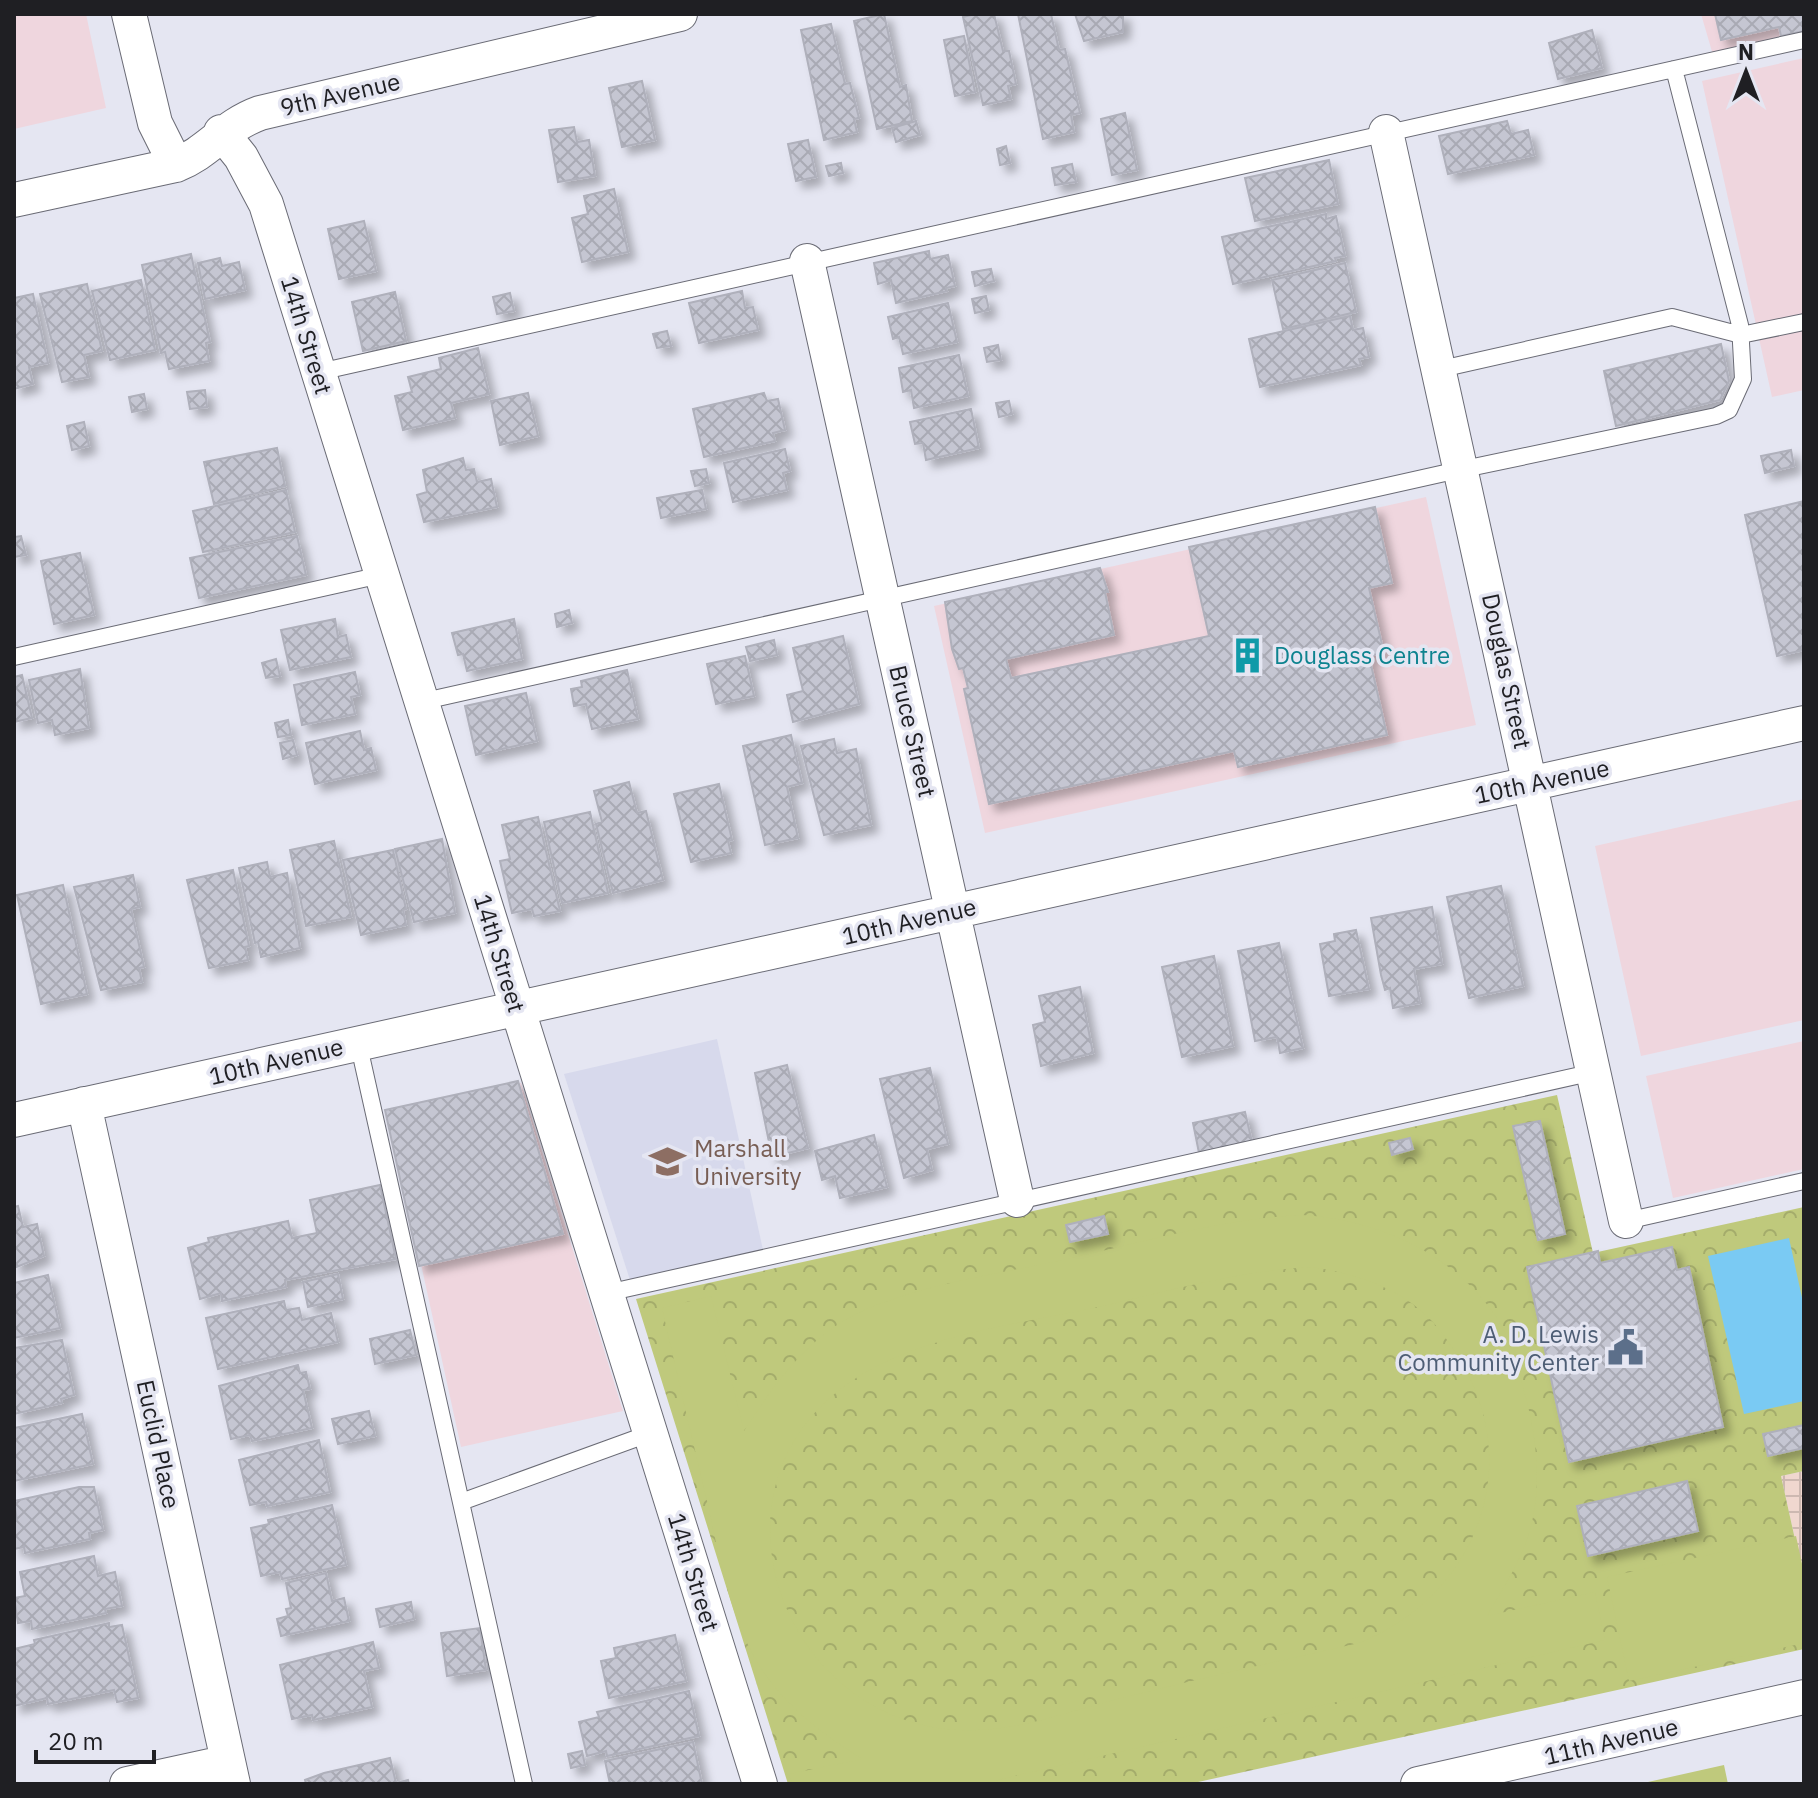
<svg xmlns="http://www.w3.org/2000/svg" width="1818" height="1798" font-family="'IBM Plex Sans',sans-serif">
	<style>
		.commercial { fill: #efd6de }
		.industrial { fill: url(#industrial-grid) }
		.built { fill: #d7d9ec }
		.park { fill: url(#park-crowns) }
		.garden { fill: #bfc97c; fill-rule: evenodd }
		.water { fill: #7acaf3 }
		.building { fill: url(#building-cross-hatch); stroke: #afb0bb; stroke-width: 2; filter: url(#shadow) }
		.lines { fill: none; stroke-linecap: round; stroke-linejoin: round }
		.service-casing { stroke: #6a6b75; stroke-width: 18 }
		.minor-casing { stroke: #6a6b75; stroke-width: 36 }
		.service { stroke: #fff; stroke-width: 16 }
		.minor { stroke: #fff; stroke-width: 34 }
		.labels { text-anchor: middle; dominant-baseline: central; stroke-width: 7; stroke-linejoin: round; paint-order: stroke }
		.street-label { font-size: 24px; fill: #1f1f23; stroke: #e5e6f2 }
		.culture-label { font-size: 24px; fill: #0d838f; stroke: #e5e6f2; text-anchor: start }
		.education-label { font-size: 24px; fill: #785e54; stroke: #e5e6f2; text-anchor: start }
		.service-label { font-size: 24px; fill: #4e5e75; stroke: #e5e6f2; text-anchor: end }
	</style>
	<defs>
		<pattern id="industrial-grid" width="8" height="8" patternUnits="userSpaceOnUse" patternTransform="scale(2)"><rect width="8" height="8" fill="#f0d7cf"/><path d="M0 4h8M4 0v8" fill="none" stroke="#cdb8b1"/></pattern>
		<pattern id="park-crowns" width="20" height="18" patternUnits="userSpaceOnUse" patternTransform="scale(2)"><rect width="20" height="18" fill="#bfc97c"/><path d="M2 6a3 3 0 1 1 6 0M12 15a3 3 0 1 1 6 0" fill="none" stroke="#a4ac6b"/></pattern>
		<pattern id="building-cross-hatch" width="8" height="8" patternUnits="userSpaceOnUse" patternTransform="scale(2)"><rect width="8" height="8" fill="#c5c6d2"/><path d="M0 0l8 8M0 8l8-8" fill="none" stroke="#a9aab4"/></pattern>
		<filter id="shadow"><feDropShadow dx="7" dy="7" stdDeviation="4" flood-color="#0004"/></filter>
	</defs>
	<rect width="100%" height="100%" fill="#e5e6f2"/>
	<path class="commercial" d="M14 14H86L106 108 14 129Z
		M1701 14H1804V35L1713 55Z
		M1804 58V390L1772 397 1702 81Z
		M1426 497 1476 725 985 833 934 606Z
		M1804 799V1020L1641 1056 1595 846Z
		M1804 1041V1169L1673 1198 1646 1076Z
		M521 1083 623 1411 461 1447 388 1113Z"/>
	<path class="industrial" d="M1804 1471V1580L1781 1476Z"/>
	<path class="built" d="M717 1039 763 1250 630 1280 564 1074Z"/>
	<path class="park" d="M1557 1095 1593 1253 1804 1207V1471L1781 1476 1804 1580V1649L1189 1784H788L636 1299Z"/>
	<path class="garden" d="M1302 1215C1375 1219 1448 1251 1492 1311 1511 1336 1519 1371 1527 1402 1536 1439 1541 1479 1533 1517 1526 1554 1505 1585 1487 1616L1595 1592 1605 1640 980 1784H792L789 1774 862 1759C829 1738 799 1717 774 1686 730 1632 720 1557 705 1492 690 1431 676 1369 662 1308L711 1296 744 1431C771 1390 797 1351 840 1323 896 1288 997 1274 1063 1260 1141 1243 1221 1219 1302 1215ZM1312 1267C1350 1273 1389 1284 1419 1309 1438 1324 1452 1346 1464 1367 1525 1475 1470 1599 1359 1643 1279 1661 1198 1679 1118 1699 1073 1710 1024 1729 977 1730 795 1738 695 1505 838 1391 908 1335 1017 1325 1103 1306 1172 1290 1242 1270 1312 1267Z
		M1796 1536 1804 1573V1643L1629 1681 1607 1577Z
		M1724 1765 1728 1784H1639Z"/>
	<path class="water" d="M1789 1238 1804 1307V1401L1744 1414 1708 1256Z"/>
	<path class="building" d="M884 14 900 87 906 85 912 121 877 129 854 21Z
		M975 14H994L1003 51H1009L1016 84 1008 86 1011 99 983 105 963 17Z
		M1018 14H1051L1059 50 1065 49 1080 113 1071 115 1074 132 1043 139Z
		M1075 14H1123V32L1084 41Z
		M1715 14H1804V31L1781 36 1779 27 1721 40Z
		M831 24 845 84 850 83 859 118 854 119 857 132 824 140 801 30Z
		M1592 30 1602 68 1558 79 1549 43Z
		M964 36 975 92 955 96 944 40Z
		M642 81 655 140 622 147 609 88Z
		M1125 113 1137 170 1112 175 1101 119Z
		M916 121 920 135 896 142 892 128Z
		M1507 121 1511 134 1528 130 1534 155 1448 174 1439 136Z
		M574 127 577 142 589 140 595 176 558 182 549 130Z
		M808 140 816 177 796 181 788 144Z
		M1006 146 1010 163 1000 165 997 149Z
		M1329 160 1338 204 1255 221 1245 178Z
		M841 163 843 173 829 176 826 166Z
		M1072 164 1076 182 1055 185 1052 168Z
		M614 189 628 252 582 262 572 218 588 214 584 196Z
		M1326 214V219L1336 216 1345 256 1335 258 1336 261 1233 284 1222 237Z
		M364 221 376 271 339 279 328 229Z
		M929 251 930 259 948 255 955 286 946 288 947 291 896 303 891 280 878 284 874 263Z
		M191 254 210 342 206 343 209 361 169 369 165 352 161 353 142 265Z
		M220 258 222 266 239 262 245 290 205 299 198 263Z
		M1345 263 1356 312 1283 329 1272 280Z
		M991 269 994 281 975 286 972 272Z
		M141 280 155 350 110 360 92 291Z
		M87 284 102 351 84 355 89 377 62 382 40 294Z
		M742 291 745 308 753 307 758 330 699 343 689 303Z
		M395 292 406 341 363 351 352 302Z
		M510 293 514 311 497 314 493 297Z
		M33 294 48 363 29 367 33 384 14 389V298Z
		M986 296 989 310 975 313 972 299Z
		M948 303 957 342 903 354 899 337 893 339 888 317Z
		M1350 316 1353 330 1363 328 1369 357 1359 359 1361 365 1260 387 1249 339Z
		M667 331 671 346 657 348 653 334Z
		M1721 344 1729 381 1720 400 1616 426 1604 371Z
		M998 345 1001 360 987 362 984 348Z
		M478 348 489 394 451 403 455 418 403 430 395 396 412 392 408 377 441 369 439 358Z
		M959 355 968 396 914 408 911 390 903 392 899 368Z
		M205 390 207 407 190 409 187 392Z
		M528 393 538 436 500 445 491 401Z
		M764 393 767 401 778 399 785 430 773 433 775 441 704 457 693 409Z
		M144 394 147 409 132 412 129 397Z
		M1009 401 1012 414 999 417 996 403Z
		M971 409 979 448 926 460 923 443 915 444 910 422Z
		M84 422 89 446 72 450 67 426Z
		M277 448 285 486 214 504 204 462Z
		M785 449 790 471 783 473 787 490 733 502 724 463Z
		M1791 450 1794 466 1765 473 1761 456Z
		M463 458 466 470 474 469 477 482 491 479 497 507 424 522 417 495 427 492 423 470Z
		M706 469 709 483 695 486 691 471Z
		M286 490 295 532 203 552 193 511Z
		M702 490 706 509 661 518 657 498Z
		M1804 501V650L1777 656 1745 515Z
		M1375 507 1392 583 1369 588 1384 653 1369 656 1387 735 1238 767 1234 751 989 804 964 689 968 688 963 668 959 669 952 649 945 602 1100 568 1108 592H1105L1114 635 1006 659 1011 678 1209 636 1189 547Z
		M21 536 26 555 14 557V537Z
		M297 536 306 575 199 598 190 558Z
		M80 553 94 615 54 624 41 561Z
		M569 610 572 623 557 627 555 614Z
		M335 619 338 637 346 635 351 657 290 670 281 630Z
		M514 619 522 659 467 671 463 654 458 655 452 633Z
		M843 636 859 704 793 722 787 695 803 691 793 648Z
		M774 640 777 655 750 661 746 647Z
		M745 656 754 696 716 704 707 664Z
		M276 659 280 676 266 678 262 663Z
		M80 669 89 728 55 735 52 720 38 723 29 680Z
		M627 670 638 719 592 729 586 704 574 706 571 689 582 687 581 681Z
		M355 672 360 695 351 697 355 714 302 725 294 685Z
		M22 675 32 718 14 722V677Z
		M526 693 537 741 476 755 465 706Z
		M288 720 291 735 278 737 275 723Z
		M360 731 364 750 371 748 376 770 315 784 306 743Z
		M791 735 802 783 787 787 798 838 765 845 743 746Z
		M834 739 837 753 856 749 871 825 824 835 801 746Z
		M293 740 297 755 283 759 280 743Z
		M629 782 637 813 646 811 663 880 613 893 596 824 602 822 594 791Z
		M719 784 732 840 728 841 731 853 691 862 674 794Z
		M590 812 608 893 562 903 544 822Z
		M538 817 560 911 534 916 532 909 512 913 500 861 510 859 502 825Z
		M442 839 455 913 414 922 395 849Z
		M334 841 351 917 306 926 290 850Z
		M393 850 406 909 403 910 406 925 361 935 343 860Z
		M267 862 270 877 287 873 300 948 261 957 258 942 255 943 239 868Z
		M233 870 249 946 245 947 248 960 209 968 187 880Z
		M133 875 140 907 131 909 144 967 139 968 142 982 101 990 74 887Z
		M63 885 87 994 41 1004 17 895Z
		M1501 886 1523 986 1469 998 1447 897Z
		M1432 907 1442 964 1414 969 1420 1003 1393 1008 1390 988 1385 990 1381 975 1371 918Z
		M1356 930 1369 989 1329 996 1320 944 1335 941 1334 934Z
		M1279 943 1303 1048 1280 1053 1277 1037 1255 1041 1238 951Z
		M1214 956 1233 1046 1182 1057 1162 967Z
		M1080 987 1093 1053 1041 1066 1033 1025 1045 1022 1039 996Z
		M787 1065 808 1148 772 1157 755 1073Z
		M930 1068 948 1144 927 1149 932 1170 904 1178 880 1079Z
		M518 1081 563 1234 419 1266 385 1110Z
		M1245 1112 1252 1142 1199 1153 1193 1123Z
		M1540 1121 1565 1234 1538 1240 1513 1126Z
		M874 1135 887 1187 840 1198 835 1176 822 1180 815 1151Z
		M1410 1138 1413 1149 1392 1155 1389 1143Z
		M380 1185 396 1259 285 1280 286 1287 222 1301 221 1293 200 1299 188 1248 209 1242 208 1238 288 1221 292 1238 317 1233 310 1200Z
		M18 1206 23 1227 37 1224 44 1256 14 1268V1207Z
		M1104 1216 1108 1234 1070 1242 1066 1225Z
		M1672 1247 1677 1270 1689 1267 1723 1427 1569 1462 1527 1267 1598 1251 1600 1263Z
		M338 1274 343 1299 308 1307 303 1282Z
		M48 1275 60 1328 14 1338V1283Z
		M284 1301 286 1310 299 1308 302 1320 331 1313 338 1342 218 1369 206 1318Z
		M410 1330 416 1355 375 1364 370 1339Z
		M62 1340 74 1395 61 1399 62 1403 14 1414V1348Z
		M298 1365 300 1373 306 1372 310 1389 303 1390 312 1428 252 1441 250 1435 231 1439 219 1386Z
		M369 1411 375 1436 338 1444 332 1419Z
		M82 1414 93 1464 14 1481V1428Z
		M1804 1425V1448L1768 1456 1763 1434Z
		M319 1440 330 1492 267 1506 266 1502 250 1505 239 1460Z
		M1687 1481 1698 1531 1588 1556 1577 1506Z
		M79 1487H94L103 1530 89 1533 90 1539 25 1553 24 1547 14 1549V1521L17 1520 14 1501Z
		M332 1505 346 1565 282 1579 280 1572 261 1576 251 1528 269 1524 268 1520Z
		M94 1556 98 1576 115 1572 122 1606 105 1609 106 1613 32 1629 31 1621 18 1623 14 1598 25 1596 20 1572Z
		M326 1573 332 1601 344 1598 349 1621 281 1636 277 1619 288 1616 286 1609 291 1608 286 1583Z
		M411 1602 414 1619 380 1627 376 1609Z
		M109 1623V1627L122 1625 138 1698 117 1702 114 1690 48 1704 47 1698 14 1706V1649L35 1644 34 1640Z
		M480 1628 486 1670 447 1676 441 1633Z
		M675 1635 686 1681 609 1698 601 1661 616 1658 614 1648Z
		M373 1642 379 1668 364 1671 372 1707 313 1720 312 1715 292 1719 280 1665Z
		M689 1691 699 1736 607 1756 606 1751 587 1756 579 1722 599 1717 597 1712Z
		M693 1742 702 1784H610L605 1761Z
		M582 1751 585 1765 571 1768 568 1754Z
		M390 1758 396 1783 408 1780 409 1784H306L305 1780 324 1773Z"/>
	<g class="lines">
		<defs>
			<path id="service" d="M1441 369 1672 317 1741 335 1804 322
				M319 372 1804 40
				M14 657 381 575
				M420 702 1445 473 1716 416 1729 410 1743 379 1740 325 1674 69
				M358 1042 524 1784
				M1626 1221 1804 1181
				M607 1293 1594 1072
				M461 1502 651 1433"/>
			<path id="minor" d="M129 14 155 123 176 165
				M221 132 241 157 266 204 760 1784
				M1386 132 1626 1221
				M14 200 176 165C209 152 224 126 260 113L680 14
				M807 261 1017 1200
				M84 1104 233 1784
				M14 1120 1804 723
				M127 1784 228 1762
				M1418 1784 1804 1697"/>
		</defs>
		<use href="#service" class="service-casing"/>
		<use href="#minor" class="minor-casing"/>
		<use href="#service" class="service"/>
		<use href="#minor" class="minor"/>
	</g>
	<defs>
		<symbol id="building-bare" viewBox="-9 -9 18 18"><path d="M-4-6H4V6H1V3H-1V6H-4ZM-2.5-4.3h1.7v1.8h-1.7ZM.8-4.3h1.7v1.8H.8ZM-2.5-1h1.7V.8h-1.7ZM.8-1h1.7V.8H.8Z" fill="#0f9aa8" stroke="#e5e6f2" stroke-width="2.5" paint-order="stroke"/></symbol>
		<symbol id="university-bare" viewBox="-9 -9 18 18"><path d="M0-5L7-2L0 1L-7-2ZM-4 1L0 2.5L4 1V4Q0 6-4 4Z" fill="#8d6e63" stroke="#e5e6f2" stroke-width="2.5" paint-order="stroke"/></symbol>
		<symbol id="civic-bare" viewBox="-9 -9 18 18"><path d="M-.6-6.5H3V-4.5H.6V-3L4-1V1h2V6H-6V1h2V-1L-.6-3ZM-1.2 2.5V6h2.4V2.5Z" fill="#5c6f8a" stroke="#e5e6f2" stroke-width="2.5" paint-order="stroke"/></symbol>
	</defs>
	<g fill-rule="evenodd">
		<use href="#building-bare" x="1222" y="630" width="51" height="51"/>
		<use href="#university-bare" x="642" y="1136" width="51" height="51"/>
		<use href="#civic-bare" x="1600" y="1322" width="51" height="51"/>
	</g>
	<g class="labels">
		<g class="street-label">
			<text transform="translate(340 94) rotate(-13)">9th Avenue</text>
			<text transform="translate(307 335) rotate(73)">14th Street</text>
			<text transform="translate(1507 671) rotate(78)">Douglas Street</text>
			<text transform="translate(913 731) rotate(77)">Bruce Street</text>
			<text transform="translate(1542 781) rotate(-12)">10th Avenue</text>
			<text transform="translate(909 921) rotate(-13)">10th Avenue</text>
			<text transform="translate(500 953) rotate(73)">14th Street</text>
			<text transform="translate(276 1061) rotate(-13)">10th Avenue</text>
			<text transform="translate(159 1444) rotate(78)">Euclid Place</text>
			<text transform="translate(694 1572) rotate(73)">14th Street</text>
			<text transform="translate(1611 1741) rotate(-13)">11th Avenue</text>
		</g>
		<g class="culture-label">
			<text x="1274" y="655">Douglass Centre</text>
		</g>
		<g class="education-label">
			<text x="694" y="1148">Marshall<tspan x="694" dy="28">University</tspan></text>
		</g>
		<g class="service-label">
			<text x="1599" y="1334">A. D. Lewis<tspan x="1599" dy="28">Community Center</tspan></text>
		</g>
	</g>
	<rect width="1818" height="1798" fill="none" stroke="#1f1f23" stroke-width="32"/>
	<g transform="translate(1746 72)" stroke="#e5e6f2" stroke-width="6" paint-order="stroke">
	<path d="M0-6L14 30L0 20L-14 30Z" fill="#1f1f23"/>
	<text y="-12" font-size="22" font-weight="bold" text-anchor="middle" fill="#1f1f23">N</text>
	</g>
	<path d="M36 1750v12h118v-12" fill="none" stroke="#1f1f23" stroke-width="4"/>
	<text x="48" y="1750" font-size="24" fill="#1f1f23" stroke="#e5e6f2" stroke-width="6" paint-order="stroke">20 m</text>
</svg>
